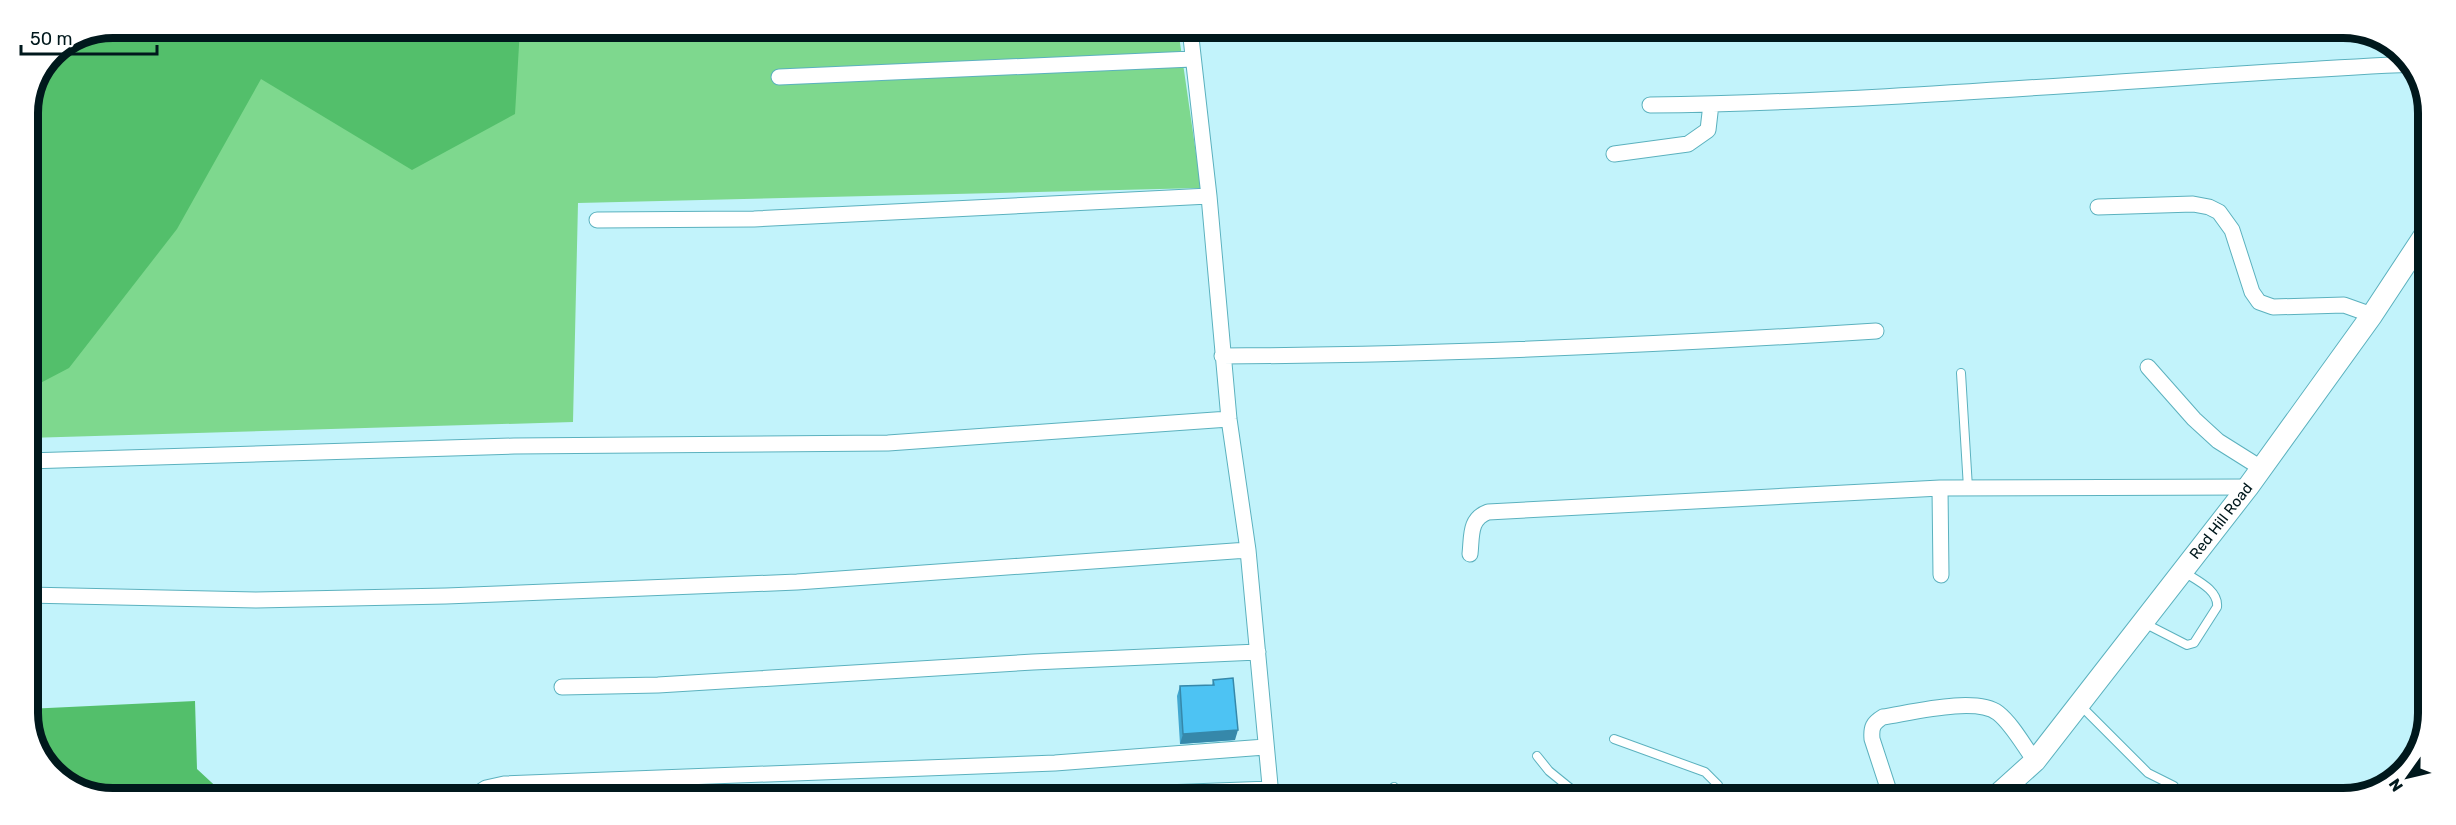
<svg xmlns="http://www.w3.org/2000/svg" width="2456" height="825" font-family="Rubik,sans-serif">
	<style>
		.green { fill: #7ed88e }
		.forest { fill: #53bf6b }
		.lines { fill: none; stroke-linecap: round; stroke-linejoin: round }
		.lane-casing { stroke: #5bb1be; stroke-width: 10 }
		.street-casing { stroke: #5bb1be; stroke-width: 17 }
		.secondary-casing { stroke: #5bb1be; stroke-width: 23 }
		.lane { stroke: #fff; stroke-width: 8 }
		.street { stroke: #fff; stroke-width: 15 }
		.secondary { stroke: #fff; stroke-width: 21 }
		.wall { fill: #42a8d1 }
		.shaded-wall { fill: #3688aa }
		.building { fill: #4dc3f3; stroke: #3688aa; stroke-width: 1.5 }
		.labels { text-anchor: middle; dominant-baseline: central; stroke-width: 4.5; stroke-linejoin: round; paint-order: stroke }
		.street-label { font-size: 15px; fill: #00181c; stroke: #fff }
		.rim { fill: none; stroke: #00181c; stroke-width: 8 }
	</style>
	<rect width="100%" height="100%" fill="#c2f3fb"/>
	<path class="green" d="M113 27 1178 29 1201 188 578 203 573 422 27 438V107L52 52Z"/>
	<path class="forest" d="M113 27 520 28 515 114 412 170 261 79 177 229 69 368 27 390V107L52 52Z
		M195 701 197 769 224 794H85L45 765 27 718V709Z"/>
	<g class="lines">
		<defs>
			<path id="lane" d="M1961 373 1968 488
				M2144 623 2187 645 2194 643 2217 607C2219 590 2196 580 2184 572
				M2081 706 2148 773 2174 786
				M1614 739 1705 772 1718 785 1721 797
				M1537 756 1549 771 1581 797
				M1394 787 1400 796"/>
			<path id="street" d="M1190 29 1209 196 1229 419 1248 550 1271 796
				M779 77 1192 59
				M1650 105C1904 102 2158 76 2413 64
				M1614 154 1688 144 1708 130 1711 104
				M2098 207 2193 204 2209 207 2219 212 2232 230 2252 292 2259 302 2273 307 2344 305 2372 315
				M597 220 754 219 1209 196
				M1222 356C1442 355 1657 345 1876 331
				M2148 367 2194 419 2218 441 2261 468
				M27 461 514 446 888 443 1229 419
				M1470 554C1472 536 1469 519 1488 512L1940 488
				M1941 575 1940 488 2248 487
				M27 595 256 600 446 596 797 582 1248 550
				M562 687 658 685 1033 662 1258 652
				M477 794 486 788 504 784 1055 763 1265 747
				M1085 796 1270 789
				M1891 797 1872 739C1871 727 1873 723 1883 717 1910 713 1976 696 1998 713 2012 724 2024 746 2035 761"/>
			<path id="secondary" d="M1995 797 2035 761 2248 487 2372 315 2428 230"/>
		</defs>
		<use href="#lane" class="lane-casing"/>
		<use href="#street" class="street-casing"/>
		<use href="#secondary" class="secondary-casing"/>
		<use href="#lane" class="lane"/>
		<use href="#street" class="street"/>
		<use href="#secondary" class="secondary"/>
	</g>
	<path class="wall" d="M1213 680 1235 740 1180 744 1177 696 1180 686 1212 685Z"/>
	<path class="shaded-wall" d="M1238 730 1235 740 1180 744 1183 734Z"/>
	<path class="building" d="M1233 678 1238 730 1183 734 1180 686 1214 685 1213 680Z"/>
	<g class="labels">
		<g class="street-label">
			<text transform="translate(2221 521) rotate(-52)">Red Hill Road</text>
		</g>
	</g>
	<path d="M0 0H2456V825H0ZM113 38H2343A75 75 0 0 1 2418 113V713A75 75 0 0 1 2343 788H113A75 75 0 0 1 38 713V113A75 75 0 0 1 113 38Z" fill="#fff" fill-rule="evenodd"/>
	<path class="rim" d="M113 38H2343A75 75 0 0 1 2418 113V713A75 75 0 0 1 2343 788H113A75 75 0 0 1 38 713V113A75 75 0 0 1 113 38Z"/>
	<g transform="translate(2408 777) rotate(236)" stroke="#ffffff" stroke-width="4.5" paint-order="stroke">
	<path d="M0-4.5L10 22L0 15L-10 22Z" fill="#00181c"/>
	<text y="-9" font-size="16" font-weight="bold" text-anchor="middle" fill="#00181c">N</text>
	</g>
	<path d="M21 45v9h136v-9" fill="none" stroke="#00181c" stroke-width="3"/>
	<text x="30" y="45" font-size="18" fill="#00181c" stroke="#ffffff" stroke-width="4.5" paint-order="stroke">50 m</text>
</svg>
